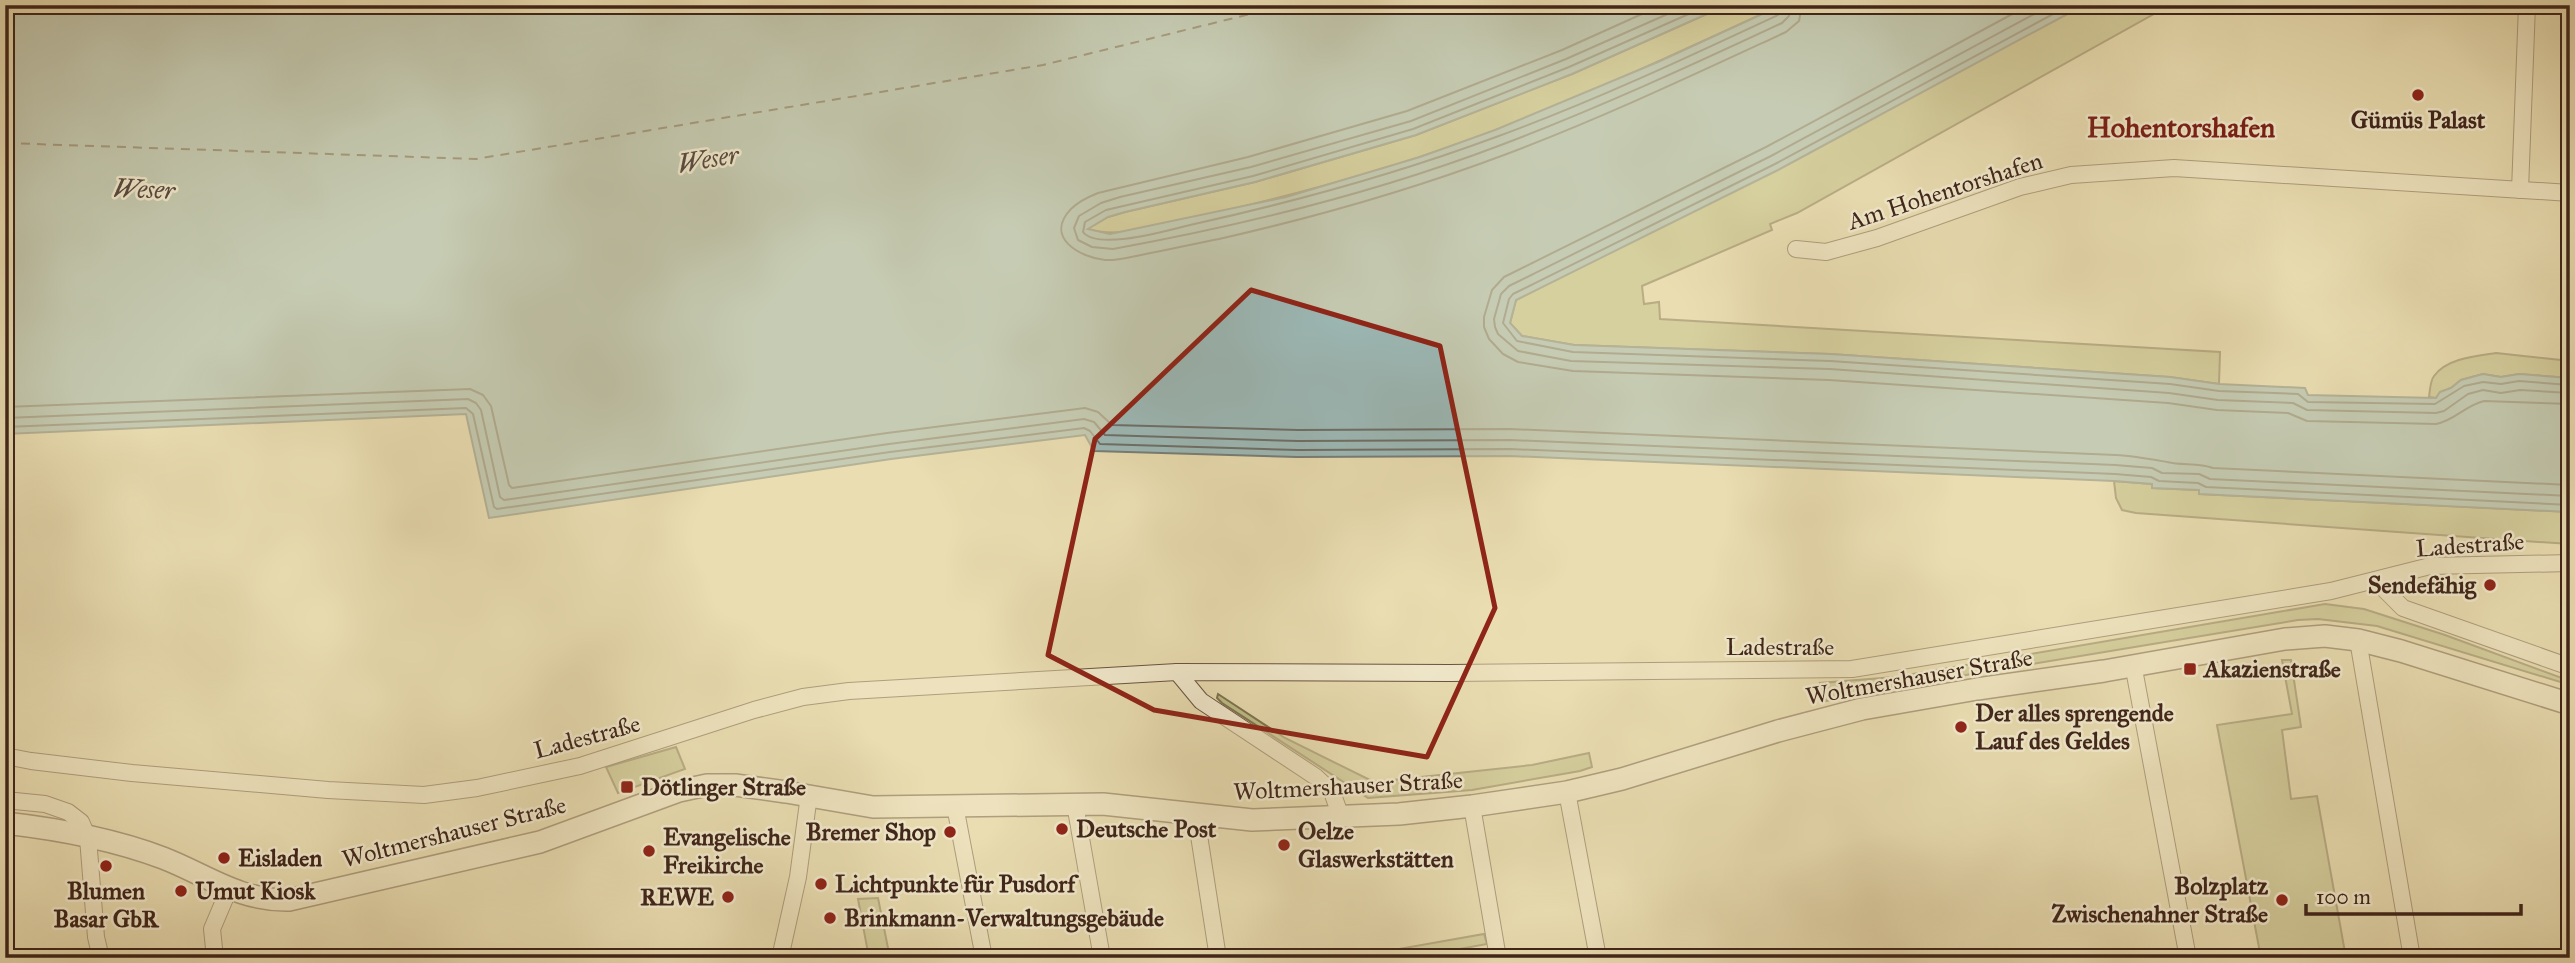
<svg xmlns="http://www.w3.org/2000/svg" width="2575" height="963" viewBox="0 0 2575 963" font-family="'IM FELL Great Primer',serif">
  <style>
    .green { fill: #bebf87; stroke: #7e7250; stroke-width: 2 }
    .water { fill: #9cb9b7; stroke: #777e78; stroke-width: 2 }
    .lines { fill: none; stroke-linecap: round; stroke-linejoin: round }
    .shore { stroke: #6e6f68; stroke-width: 2 }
    .ferry { stroke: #564a41; stroke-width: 2; stroke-dasharray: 9 7; stroke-linecap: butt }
    .minor-casing { stroke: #6a5340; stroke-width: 18 }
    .tertiary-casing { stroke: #6a5340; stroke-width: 24 }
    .minor { stroke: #f1e9cc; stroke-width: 16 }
    .tertiary { stroke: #f1e9cc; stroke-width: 21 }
    .marked { fill: none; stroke: #8f2418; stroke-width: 5; stroke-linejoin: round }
    .poi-dot { fill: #8f2418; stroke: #f1e9cc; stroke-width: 2.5 }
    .labels { text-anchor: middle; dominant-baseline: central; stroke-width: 5; stroke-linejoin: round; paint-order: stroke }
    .poi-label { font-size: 24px; font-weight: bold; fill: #3f251a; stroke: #f1e9cc; text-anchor: start }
    .street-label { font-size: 24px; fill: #3f251a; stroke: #f1e9cc }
    .water-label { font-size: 26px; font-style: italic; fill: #564a41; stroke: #f1e9cc }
    .quarter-label { font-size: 28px; font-weight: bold; fill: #7a1f14; stroke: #f1e9cc }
  </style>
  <rect width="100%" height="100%" fill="#e9ddb1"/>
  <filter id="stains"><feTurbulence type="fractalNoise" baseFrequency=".00286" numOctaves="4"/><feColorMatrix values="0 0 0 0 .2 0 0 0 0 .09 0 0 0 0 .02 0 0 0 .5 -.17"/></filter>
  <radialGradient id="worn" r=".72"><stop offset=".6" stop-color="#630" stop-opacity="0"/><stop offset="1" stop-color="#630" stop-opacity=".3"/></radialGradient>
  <g class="green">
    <path d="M 1727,5 L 1782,5 C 1687,48 1593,93 1496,130 C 1402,166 1304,193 1206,215 C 1171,222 1122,240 1087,229 L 1108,217 L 1125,212 L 1255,182 L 1416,135 L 1572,74 Z"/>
    <path d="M 2084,5 L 2170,5 L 1797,213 L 1770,224 L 1772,230 L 1642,286 L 1644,304 L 1659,302 L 1660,319 L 2220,352 L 2219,384 L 2170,377 L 1830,354 L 1574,345 L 1522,336 L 1510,323 L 1516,300 Z"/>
    <path d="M 2496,353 L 2570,361 L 2570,378 L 2519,374 L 2501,377 L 2483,374 L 2461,380 L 2451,388 L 2440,392 L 2436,398 L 2429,397 C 2430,391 2430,381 2434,376 C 2447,358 2476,356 2496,353 Z"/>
    <path d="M 2114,481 L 2152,484 L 2152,488 L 2199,490 L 2200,494 L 2570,512 L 2570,544 C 2425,535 2280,522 2136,513 L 2122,510 L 2116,498 Z"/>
    <path d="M 2325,604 L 2364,609 L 2445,635 L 2570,681 L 2570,685 L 2377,626 L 2318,619 L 2298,620 L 2177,640 L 1894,687 L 1826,701 L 1820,683 L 1895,677 Z"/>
    <path d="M 2282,660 L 2291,660 L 2301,727 L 2282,730 L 2291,799 L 2317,796 L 2346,958 L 2261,958 L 2217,725 L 2292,714 Z"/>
    <path d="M 1218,694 L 1285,738 L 1374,782 L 1532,765 L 1589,753 L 1592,767 L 1580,771 L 1472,790 L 1368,798 L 1222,703 L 1217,698 Z"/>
    <path d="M 676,747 L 685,769 L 618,793 L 606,767 Z"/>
    <path d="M 878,898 L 890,958 L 869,958 L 858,899 Z"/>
    <path d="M 1484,934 L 1487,944 L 1421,956 L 1421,958 L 1394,958 L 1393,950 Z"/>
  </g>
  <path class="water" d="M 5,5 L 1727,5 L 1572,74 L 1416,135 L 1255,182 L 1125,212 L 1108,217 L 1088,229 L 1110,234 L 1286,197 L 1420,157 L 1495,130 L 1658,62 L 1782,5 L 2084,5 L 1778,170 L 1516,300 L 1510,323 L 1522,336 L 1574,345 L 1830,354 L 2170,377 L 2219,384 L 2305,388 L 2308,395 L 2436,398 L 2440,392 L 2451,388 L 2461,380 L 2483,374 L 2501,377 L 2519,374 L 2570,378 L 2570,512 L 2199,494 L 2199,490 L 2152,488 L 2152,484 L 2114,481 L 1510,456 L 1297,457 L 1094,451 L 1085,435 L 891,459 L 489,518 L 466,414 L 5,434 Z"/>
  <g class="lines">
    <g class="shore">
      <path d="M 1662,5 L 1562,50 L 1407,111 L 1248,157 L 1098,193 C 1088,197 1078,202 1071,209 C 1044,237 1079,257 1105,260 C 1117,261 1130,257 1141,255 C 1168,250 1193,244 1219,239 C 1316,217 1411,190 1504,155 C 1600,119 1693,75 1786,32 L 1799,21 L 1802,5"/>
      <path d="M 1688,5 L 1566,59 L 1411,121 L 1251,167 L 1120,197 L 1101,203 L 1079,216 L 1074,228 L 1078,240 L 1092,247 L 1113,249 C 1245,225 1375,193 1501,145 C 1596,109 1690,66 1782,23 L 1789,16 L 1792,5"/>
      <path d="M 1709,5 L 1569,67 L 1413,129 L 1253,176 L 1106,210 L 1085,222 L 1083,232 C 1098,251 1168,230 1190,225 C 1294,202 1396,174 1496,137 C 1592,102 1686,58 1778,15 L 1783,5"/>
      <path d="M 2029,5 L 1766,147 L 1504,277 L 1492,290 L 1484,317 L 1484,327 L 1489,339 L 1503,354 L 1518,362 L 1573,371 L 1829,380 L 2168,403 L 2217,410 L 2288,413 L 2307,421 L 2436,424 C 2454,421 2466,405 2484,401 L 2570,404"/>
      <path d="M 2051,5 L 1771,156 L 1509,286 L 1501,294 L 1494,319 L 1495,327 L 1498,334 L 1518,351 L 1571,361 L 1830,369 L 2169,393 L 2218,400 L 2293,403 L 2307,410 L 2436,413 L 2444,411 L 2468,394 L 2483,390 L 2501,393 L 2520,390 L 2570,393"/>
      <path d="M 2070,5 L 1775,164 L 1513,294 L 1509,299 L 1503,323 L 1517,341 L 1573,352 L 1830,361 L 2170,384 L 2219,391 L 2298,394 L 2308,402 L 2435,404 L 2464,386 L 2483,382 L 2501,384 L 2519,381 L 2570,385"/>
      <path d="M 5,407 L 470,389 L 483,395 L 491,406 L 509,485 L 512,488 L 887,433 L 1085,408 L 1098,412 L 1112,425 L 1298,430 L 1510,429 L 2116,455 C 2134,456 2150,459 2167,462 C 2183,466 2198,462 2213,468 L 2570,485"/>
      <path d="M 5,418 L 468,399 L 476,403 L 481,410 L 500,497 L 504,500 L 889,444 L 1084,419 L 1094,422 L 1105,435 L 1298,441 L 1510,440 L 2115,465 L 2152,468 L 2162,473 L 2199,474 L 2210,479 L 2570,496"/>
      <path d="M 5,427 L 466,408 L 473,414 L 494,507 L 497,509 L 890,452 L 1084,428 L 1090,431 L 1100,444 L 1298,450 L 1510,449 L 2115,474 L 2151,477 L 2159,481 L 2198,483 L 2206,487 L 2570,505"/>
    </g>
    <path class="ferry" d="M 5,143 L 476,159 L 1043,65 L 1287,5"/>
    <defs>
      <g id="minor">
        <path d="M 2520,190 L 2527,5"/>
        <path d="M 1796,249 L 1826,252 L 1877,238 L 2020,187 L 2071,175 L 2174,168 L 2570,193"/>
        <path d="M 2376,581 L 2403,608 L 2570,667"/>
        <path d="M 2358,640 L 2412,958"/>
        <path d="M 2133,664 L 2188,958"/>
        <path d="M 1177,672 L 1201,701 L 1316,777 L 1332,792 L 1341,817"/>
        <path d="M 5,756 L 31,761 L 132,773 L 328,790 L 424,795 L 477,788 L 580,766 L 754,710 L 803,697 L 849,691 L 1177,672 L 1449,673 L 1852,669 L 2331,591 L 2430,566 L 2570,563"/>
        <path d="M 1567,792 L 1598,958"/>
        <path d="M 5,800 L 45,804 L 68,812 L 81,822 L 88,838 L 96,937 L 101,958"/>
        <path d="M 1075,804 L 1102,958"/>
        <path d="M 955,806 L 984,958"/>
        <path d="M 1472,806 L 1498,958"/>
        <path d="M 1196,816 L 1218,958"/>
        <path d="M 215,958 L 212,929 L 229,889"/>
        <path d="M 780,958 L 798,877 L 809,795"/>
      </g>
      <path id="tertiary" d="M 5,823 C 58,829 113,839 163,858 C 207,875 239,901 289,900 L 540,842 L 679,791 L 707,785 L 735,785 L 786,792 L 873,807 L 1103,804 L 1252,820 L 1399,814 L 1472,806 L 1567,792 L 1622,779 L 1778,731 L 1862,709 L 1977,689 L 2104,671 L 2285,639 L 2325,636 L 2358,640 L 2401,651 L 2570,704"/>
    </defs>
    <use href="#minor" class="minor-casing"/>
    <use href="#tertiary" class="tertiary-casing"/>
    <use href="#minor" class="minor"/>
    <use href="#tertiary" class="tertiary"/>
  </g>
  <path d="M0 0H2575V963H0ZM 1251,290 L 1440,346 L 1495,608 L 1427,757 L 1154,710 L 1048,655 L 1095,439 Z" fill="#e9ddb1" fill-opacity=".55" fill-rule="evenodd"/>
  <path class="marked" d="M 1251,290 L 1440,346 L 1495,608 L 1427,757 L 1154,710 L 1048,655 L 1095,439 Z"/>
  <g class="poi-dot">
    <circle cx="2418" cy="95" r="7"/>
    <circle cx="2490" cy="585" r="7"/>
    <rect x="2183" y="662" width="14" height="14" rx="3.5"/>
    <circle cx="1961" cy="727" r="7"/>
    <rect x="620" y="780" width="14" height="14" rx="3.5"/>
    <circle cx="1062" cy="829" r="7"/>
    <circle cx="950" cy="832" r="7"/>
    <circle cx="1284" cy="845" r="7"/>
    <circle cx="649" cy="851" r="7"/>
    <circle cx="224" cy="858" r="7"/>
    <circle cx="106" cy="866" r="7"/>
    <circle cx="821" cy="884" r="7"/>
    <circle cx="181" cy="891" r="7"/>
    <circle cx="728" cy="897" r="7"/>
    <circle cx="2282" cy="900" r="7"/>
    <circle cx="830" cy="918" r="7"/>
  </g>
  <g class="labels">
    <g class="poi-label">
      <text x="2418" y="120" text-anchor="middle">Gümüs Palast</text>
      <text x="2476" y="585" text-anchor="end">Sendefähig</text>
      <text x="2204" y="669">Akazienstraße</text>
      <text x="1975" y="713">Der alles sprengende<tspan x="1975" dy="28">Lauf des Geldes</tspan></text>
      <text x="641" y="787">Dötlinger Straße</text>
      <text x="1076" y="829">Deutsche Post</text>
      <text x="1298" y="831">Oelze<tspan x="1298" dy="28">Glaswerkstätten</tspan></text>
      <text x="936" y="832" text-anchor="end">Bremer Shop</text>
      <text x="663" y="837">Evangelische<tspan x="663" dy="28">Freikirche</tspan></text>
      <text x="238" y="858">Eisladen</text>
      <text x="835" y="884">Lichtpunkte für Pusdorf</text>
      <text x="2268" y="886" text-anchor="end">Bolzplatz<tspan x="2268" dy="28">Zwischenahner Straße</tspan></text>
      <text x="106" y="891" text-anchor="middle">Blumen<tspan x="106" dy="28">Basar GbR</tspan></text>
      <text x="195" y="891">Umut Kiosk</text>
      <text x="714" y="897" text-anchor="end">REWE</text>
      <text x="844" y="918">Brinkmann-Verwaltungsgebäude</text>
    </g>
    <g class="street-label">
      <text transform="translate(1945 191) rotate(-18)">Am Hohentorshafen</text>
      <text transform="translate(2470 545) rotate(-4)">Ladestraße</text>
      <text x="1780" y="647">Ladestraße</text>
      <text transform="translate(1919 677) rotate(-10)">Woltmershauser Straße</text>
      <text transform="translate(587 737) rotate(-15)">Ladestraße</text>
      <text transform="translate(1348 786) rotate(-3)">Woltmershauser Straße</text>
      <text transform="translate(454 832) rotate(-14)">Woltmershauser Straße</text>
    </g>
    <g class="water-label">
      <text transform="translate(708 159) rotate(-10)">Weser</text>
      <text transform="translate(144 189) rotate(2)">Weser</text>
    </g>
    <g class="quarter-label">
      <text x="2181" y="127">Hohentorshafen</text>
    </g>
  </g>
  <rect width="2575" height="963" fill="none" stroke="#e9ddb1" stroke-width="28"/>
  <rect x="7" y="7" width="2561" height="949" fill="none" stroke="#3f251a" stroke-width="3.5"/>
  <rect x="14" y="14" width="2547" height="935" fill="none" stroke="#3f251a" stroke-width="2"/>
  <path d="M2306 904v10h215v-10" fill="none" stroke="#3f251a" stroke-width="3.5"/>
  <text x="2316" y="904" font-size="21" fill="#3f251a" stroke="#f1e9cc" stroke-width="5" paint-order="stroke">100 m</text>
  <rect width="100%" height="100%" filter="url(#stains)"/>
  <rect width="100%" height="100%" fill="url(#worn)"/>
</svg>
